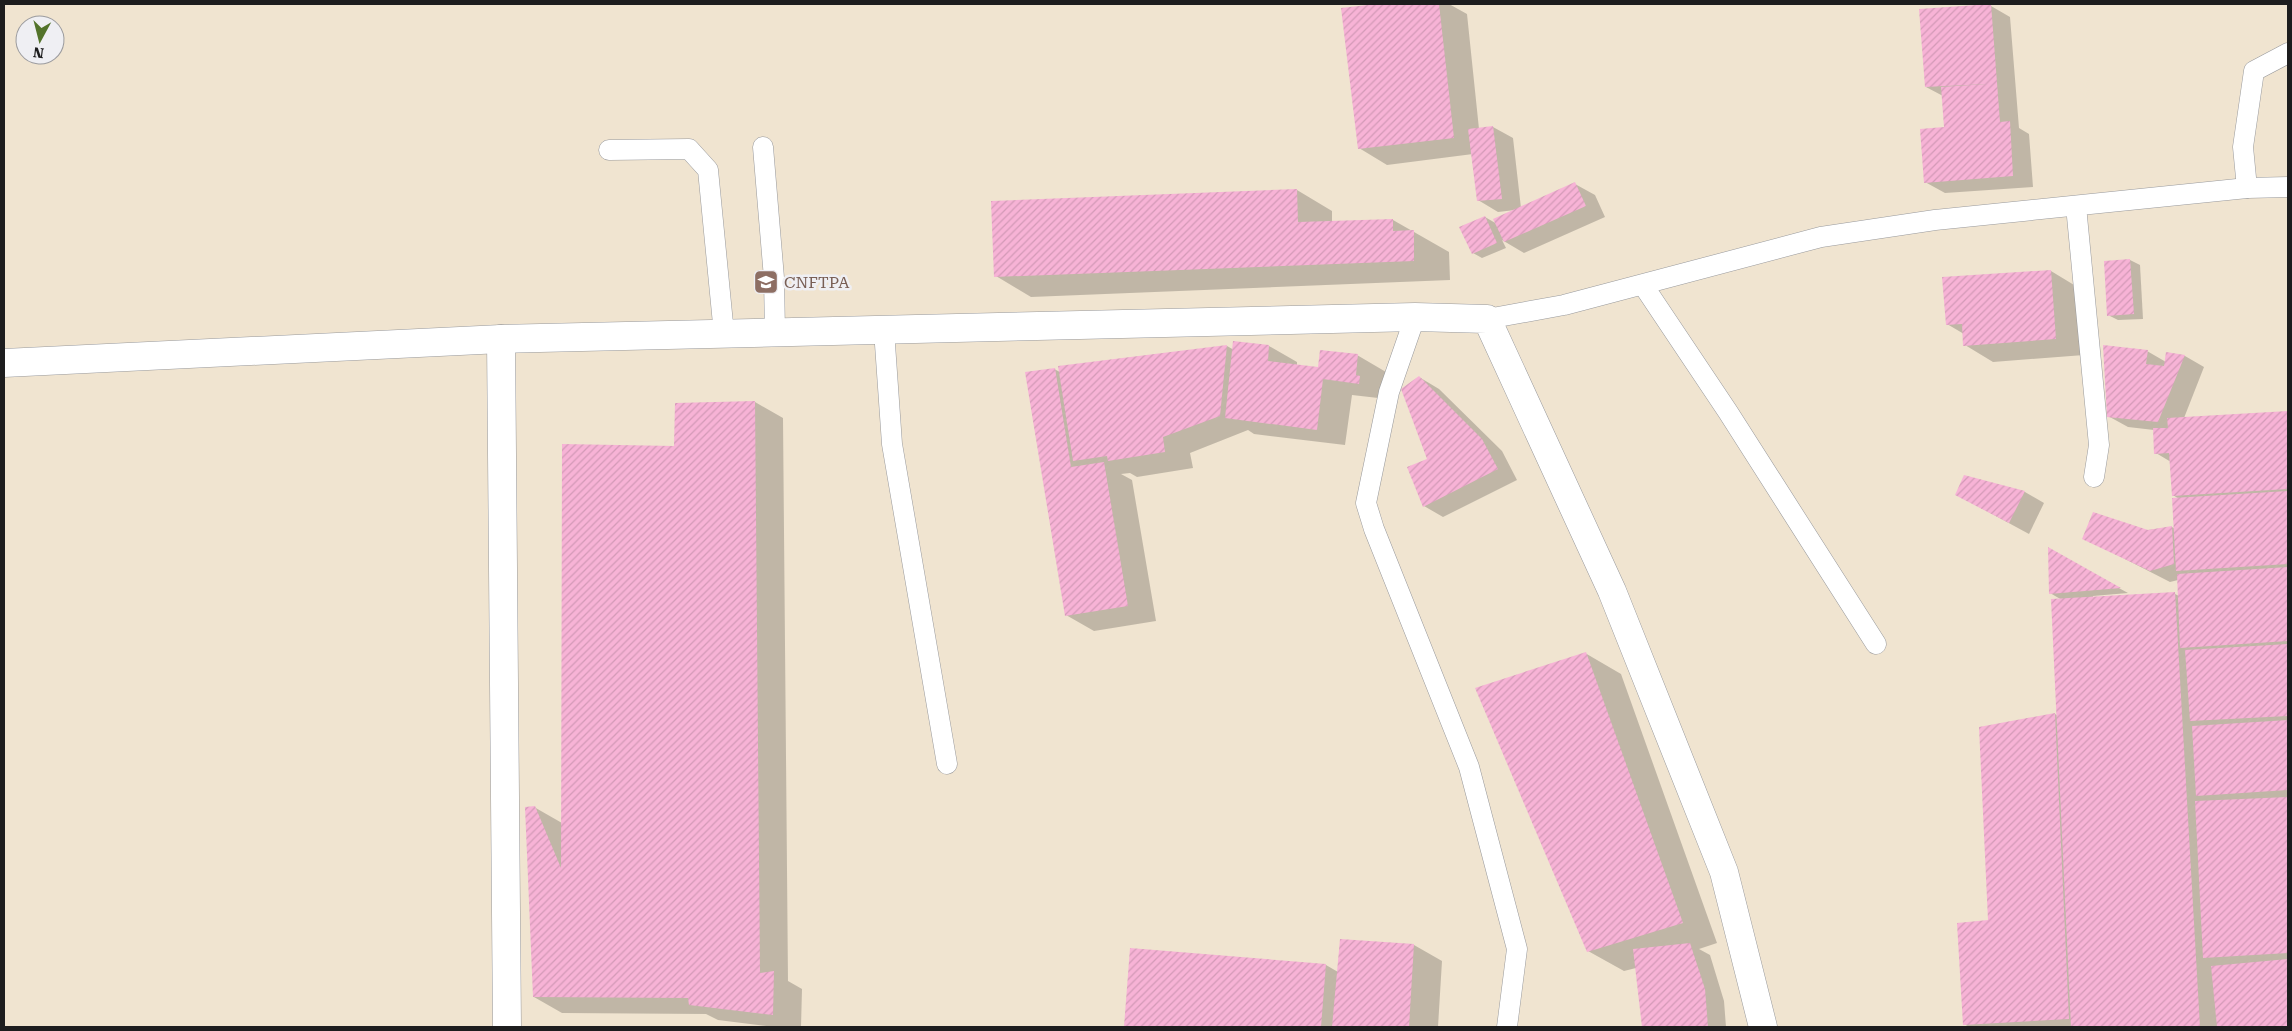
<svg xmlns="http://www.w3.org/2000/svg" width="2292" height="1031" viewBox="0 0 2292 1031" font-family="'Roboto Serif',serif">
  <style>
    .industrial { fill: #f0e4d0; fill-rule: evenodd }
    .shadow { fill: #0003 }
    .building { fill: url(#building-hatch) }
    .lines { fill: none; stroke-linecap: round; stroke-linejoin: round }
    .lane-casing { stroke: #98999c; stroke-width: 21 }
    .street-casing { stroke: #98999c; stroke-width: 29 }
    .lane { stroke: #fff; stroke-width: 20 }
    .street { stroke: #fff; stroke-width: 28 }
    .labels { text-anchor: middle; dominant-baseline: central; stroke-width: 5; stroke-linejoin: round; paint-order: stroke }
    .education-label { font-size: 16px; fill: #785e54; stroke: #efeff3; text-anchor: start }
  </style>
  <defs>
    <pattern id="building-hatch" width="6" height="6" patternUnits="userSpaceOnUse" patternTransform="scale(1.25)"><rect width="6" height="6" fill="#f7b3d6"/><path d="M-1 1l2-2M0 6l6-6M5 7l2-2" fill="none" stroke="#d39ab7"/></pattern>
  </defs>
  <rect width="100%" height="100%" fill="#efeff3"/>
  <path class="industrial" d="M 4,4 L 2288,4 L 2288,1027 L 4,1027 ZM 25,25 L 55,25 L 55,55 L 25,55 Z"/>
  <g class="shadow">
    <path d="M 1386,4 L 1449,4 L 1467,14 L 1479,129 L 1493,127 L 1513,138 L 1521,208 L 1575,184 L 1595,195 L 1605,217 L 1524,253 L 1502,240 L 1506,248 L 1482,258 L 1473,253 L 1485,217 L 1497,224 L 1515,210 L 1498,212 L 1478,200 L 1473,154 L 1387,165 L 1359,148 L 1343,9 Z"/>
    <path d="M 1991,6 L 2010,17 L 2019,128 L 2029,134 L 2033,187 L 1945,193 L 1925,182 L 1945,128 L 1943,96 L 1926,87 Z"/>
    <path d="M 1297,190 L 1332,211 L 1332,222 L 1393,220 L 1449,252 L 1450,280 L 1031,297 L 996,276 Z"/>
    <path d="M 2130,260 L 2140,265 L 2143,319 L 2118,320 L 2108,315 Z"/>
    <path d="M 2051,271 L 2079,288 L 2084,355 L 1993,362 L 1965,345 L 1964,334 L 1947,324 Z"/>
    <path d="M 1227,346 L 1234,350 L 1269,346 L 1297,362 L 1297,366 L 1319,369 L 1357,355 L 1386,372 L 1387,399 L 1352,395 L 1345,445 L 1254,434 L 1248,430 L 1190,453 L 1193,468 L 1137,477 L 1130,473 L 1121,474 L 1132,480 L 1156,621 L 1094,631 L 1066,615 L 1054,369 L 1060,372 L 1059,367 Z"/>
    <path d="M 2147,351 L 2166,362 L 2167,353 L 2185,356 L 2204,367 L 2184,418 L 2288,412 L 2288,1027 L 1969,1027 L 1964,1024 L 1989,922 L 2055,714 L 2058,716 L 2062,600 L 2050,593 L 2049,550 L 2128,593 L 2093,596 L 2093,598 L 2175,594 L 2179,596 L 2178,580 L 2170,582 L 2084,538 L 2172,527 L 2175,529 L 2179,499 L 2173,495 L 2171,462 L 2156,453 L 2154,430 L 2128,427 L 2108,416 Z"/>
    <path d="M 1419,377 L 1439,389 L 1502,451 L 1517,480 L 1443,517 L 1424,506 L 1429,460 Z"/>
    <path d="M 755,402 L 783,418 L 788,981 L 802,989 L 801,1027 L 775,1027 L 718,1020 L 706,1014 L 562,1013 L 534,997 L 534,807 L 562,823 L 675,447 Z"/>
    <path d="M 1965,476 L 2025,492 L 2044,503 L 2029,534 L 1957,495 Z"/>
    <path d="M 1585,653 L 1621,674 L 1717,943 L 1699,949 L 1710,955 L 1724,1001 L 1726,1027 L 1644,1027 L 1636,968 L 1624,971 L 1588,951 Z"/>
    <path d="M 1414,945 L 1442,961 L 1438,1027 L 1125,1027 L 1132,949 L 1326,965 L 1338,972 Z"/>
  </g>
  <g class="building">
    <path d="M 1376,4 L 1439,4 L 1454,138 L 1358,149 L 1341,8 Z"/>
    <path d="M 1991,4 L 2000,122 L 2010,121 L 2013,176 L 1924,183 L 1920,129 L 1944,127 L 1941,87 L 1987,84 L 1925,87 L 1919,9 Z"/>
    <path d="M 1493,126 L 1502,199 L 1477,201 L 1468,129 Z"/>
    <path d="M 1575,182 L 1586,206 L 1504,242 L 1493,219 Z"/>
    <path d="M 1297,189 L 1298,222 L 1393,219 L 1393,231 L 1414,230 L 1414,261 L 994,277 L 991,201 Z"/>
    <path d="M 1485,216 L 1497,243 L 1472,254 L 1459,227 Z"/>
    <path d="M 2130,259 L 2134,314 L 2107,316 L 2104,261 Z"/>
    <path d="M 2051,270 L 2056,339 L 1963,346 L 1962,324 L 1946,325 L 1942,277 Z"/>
    <path d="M 1233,341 L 1269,345 L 1268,361 L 1318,367 L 1320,350 L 1358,354 L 1356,375 L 1360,376 L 1359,384 L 1323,379 L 1317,430 L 1225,418 Z"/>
    <path d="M 1227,345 L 1220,416 L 1163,437 L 1165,452 L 1108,461 L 1107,456 L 1073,461 L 1058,366 Z"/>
    <path d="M 2103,345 L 2148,350 L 2146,364 L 2164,366 L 2166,352 L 2185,355 L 2158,422 L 2107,417 Z"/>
    <path d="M 1055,368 L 1071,467 L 1104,462 L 1128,606 L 1065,616 L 1025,372 Z"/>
    <path d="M 1419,376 L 1482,439 L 1498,469 L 1423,507 L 1407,467 L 1427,459 L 1401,389 Z"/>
    <path d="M 755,401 L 760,973 L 774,971 L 773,1015 L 689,1005 L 688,998 L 533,997 L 525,807 L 535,806 L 561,868 L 562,444 L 674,446 L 675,403 Z"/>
    <path d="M 2288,411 L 2288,489 L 2172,496 L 2169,453 L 2154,454 L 2153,428 L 2168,428 L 2167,418 Z"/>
    <path d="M 1964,475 L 2025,491 L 2009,523 L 1955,495 Z"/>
    <path d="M 2288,491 L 2288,564 L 2176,571 L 2172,498 Z"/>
    <path d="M 2093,512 L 2148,530 L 2172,526 L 2174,564 L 2150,571 L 2082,539 Z"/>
    <path d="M 2048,547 L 2121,588 L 2049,594 Z"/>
    <path d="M 2288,567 L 2288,641 L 2180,648 L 2177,574 Z"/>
    <path d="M 2175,592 L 2200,1027 L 2071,1027 L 2051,599 Z"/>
    <path d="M 2288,644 L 2288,716 L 2190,721 L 2185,650 Z"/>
    <path d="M 1586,652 L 1683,923 L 1587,952 L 1475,688 Z"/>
    <path d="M 2055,713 L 2069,1019 L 1963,1025 L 1957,923 L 1988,920 L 1979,727 Z"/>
    <path d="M 2288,720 L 2288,790 L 2196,796 L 2192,726 Z"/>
    <path d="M 2288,797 L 2288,953 L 2203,958 L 2195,801 Z"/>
    <path d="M 1340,939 L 1414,944 L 1409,1027 L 1332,1027 Z"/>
    <path d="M 1690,943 L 1705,989 L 1708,1027 L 1642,1027 L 1633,949 Z"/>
    <path d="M 1130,948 L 1326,964 L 1321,1027 L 1124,1027 Z"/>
    <path d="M 2288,959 L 2288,1027 L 2217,1027 L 2211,966 Z"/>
  </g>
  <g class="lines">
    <defs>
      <g id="lane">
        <path d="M 763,147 L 774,278 L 775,333"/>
        <path d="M 609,150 L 689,149 L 708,170 L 724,334"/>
        <path d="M 2247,188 L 2243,147 L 2254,71 L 2288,53"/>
        <path d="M 2076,206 L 2099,445 L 2094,477"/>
        <path d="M 1643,285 L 1728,412 L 1876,644"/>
        <path d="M 1415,317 L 1389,392 L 1366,503 L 1374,529 L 1469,767 L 1517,949 L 1507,1027"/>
        <path d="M 1487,319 L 1564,305 L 1821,237 L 1935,220 L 2247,188 L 2288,187"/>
        <path d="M 884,330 L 892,444 L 947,764"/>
      </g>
      <g id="street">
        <path d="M 501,339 L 507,1027"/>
        <path d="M 4,363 L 501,339 L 1415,317 L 1487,319 L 1612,591 L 1724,872 L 1763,1027"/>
      </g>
    </defs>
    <use href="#lane" class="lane-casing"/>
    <use href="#street" class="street-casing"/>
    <use href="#lane" class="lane"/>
    <use href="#street" class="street"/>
  </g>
  <defs>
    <symbol id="school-square" viewBox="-11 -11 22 22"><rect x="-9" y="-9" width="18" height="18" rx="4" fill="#8d6e63" stroke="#efeff3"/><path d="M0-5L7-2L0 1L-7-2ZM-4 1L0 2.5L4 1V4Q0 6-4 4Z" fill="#fff"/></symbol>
  </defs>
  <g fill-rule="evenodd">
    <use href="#school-square" x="752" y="268" width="28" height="28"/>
  </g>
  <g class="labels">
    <g class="education-label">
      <text x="784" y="282">CNFTPA</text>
    </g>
  </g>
  <rect width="2292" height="1031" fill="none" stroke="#1d1d1e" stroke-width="10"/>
  <g transform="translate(40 40) rotate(187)"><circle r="24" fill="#efeff3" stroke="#9b9b9e"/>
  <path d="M0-4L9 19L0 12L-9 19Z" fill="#53732a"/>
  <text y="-8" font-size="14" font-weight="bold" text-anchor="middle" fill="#1d1d1e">N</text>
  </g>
</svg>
